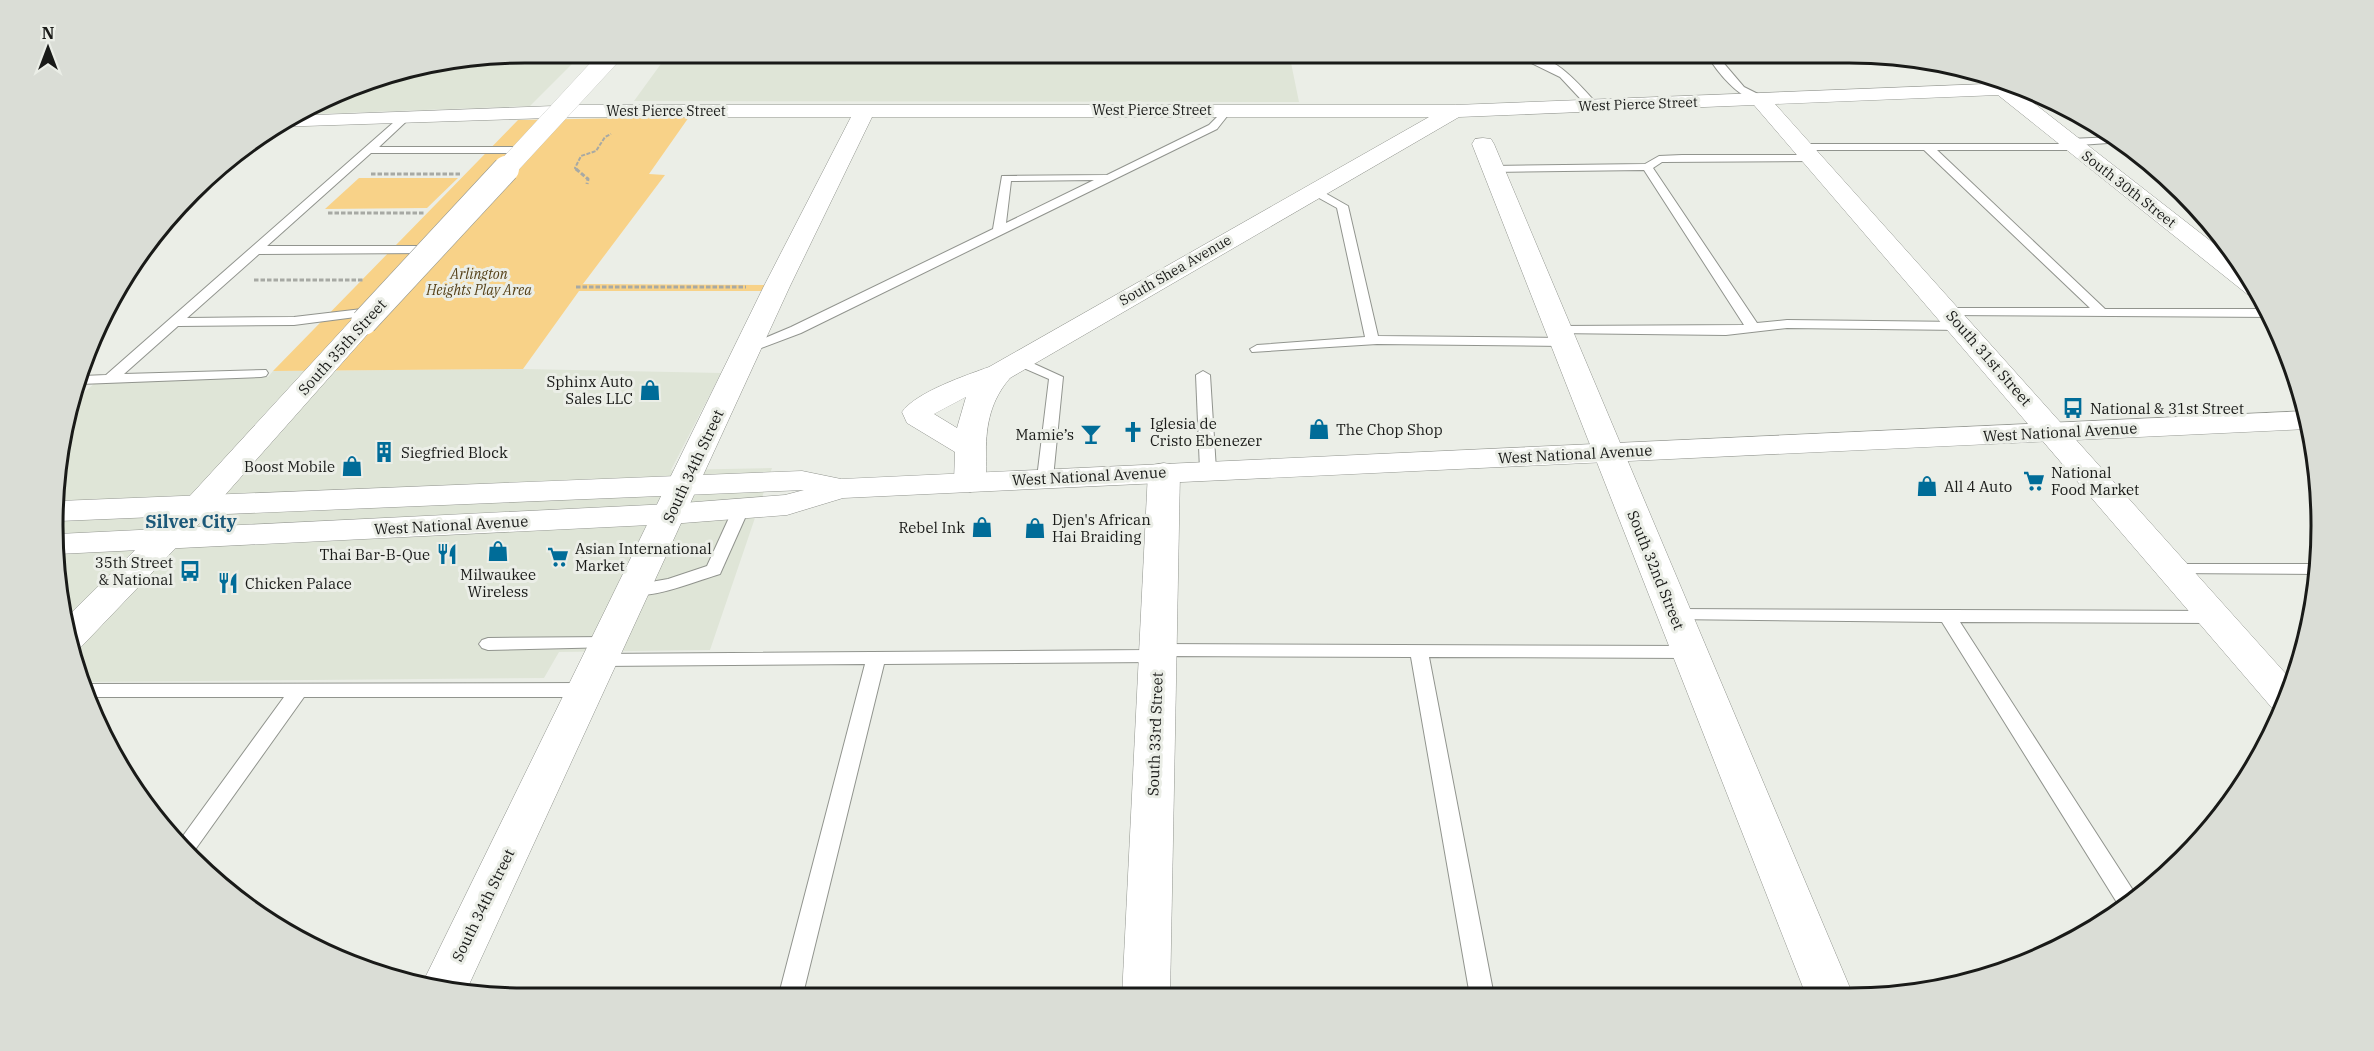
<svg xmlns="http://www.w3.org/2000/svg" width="2374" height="1051" viewBox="0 0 2374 1051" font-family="'IBM Plex Serif',serif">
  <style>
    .built { fill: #dfe5d7 }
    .green { fill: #f8d288 }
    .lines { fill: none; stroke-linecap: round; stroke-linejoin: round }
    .service-casing { stroke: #91948e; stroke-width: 2 }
    .minor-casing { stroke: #91948e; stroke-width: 1 }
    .secondary-casing { stroke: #91948e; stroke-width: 1 }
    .primary-casing { stroke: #91948e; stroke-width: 1 }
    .path-far1 { stroke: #a7a9a4; stroke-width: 2; stroke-dasharray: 4 1.5; stroke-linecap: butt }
    .path { stroke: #a7a9a4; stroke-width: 3; stroke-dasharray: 4.5 2; stroke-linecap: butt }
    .service { fill: #fff; fill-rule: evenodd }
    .minor { fill: #fff; fill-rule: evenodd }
    .secondary { fill: #fff; fill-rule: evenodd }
    .primary { fill: #fff; fill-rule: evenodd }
    .rail { stroke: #72746f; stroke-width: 3; stroke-dasharray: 1.5 4; stroke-linecap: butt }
    .secondary-bridge-far1-casing { stroke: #91948e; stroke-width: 20; stroke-linecap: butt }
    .secondary-bridge-casing { stroke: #91948e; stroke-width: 27; stroke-linecap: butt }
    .secondary-bridge-far1 { stroke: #fff; stroke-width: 20 }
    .secondary-bridge { stroke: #fff; stroke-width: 26 }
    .labels { text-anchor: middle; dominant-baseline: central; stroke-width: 6; stroke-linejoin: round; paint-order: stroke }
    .far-street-label { font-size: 14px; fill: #191a18; stroke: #ebeee7 }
    .far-park-label { font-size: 14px; font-style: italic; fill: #56421a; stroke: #ebeee7 }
    .street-label { font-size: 15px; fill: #191a18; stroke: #ebeee7 }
    .poi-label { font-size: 15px; fill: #191a18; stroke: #ebeee7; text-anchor: start }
    .quarter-label { font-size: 18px; font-weight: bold; fill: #1d5979; stroke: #ebeee7 }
    .rim { fill: none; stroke: #191a18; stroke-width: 3 }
  </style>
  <rect width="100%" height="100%" fill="#ebeee7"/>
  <g class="built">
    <path d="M 526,53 L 1289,53 L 1299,102 L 634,101 L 663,61 L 572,64 L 530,106 L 290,115 L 373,78 Z"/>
    <path d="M 523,369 L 721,373 L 671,470 L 772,468 L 710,650 L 559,652 L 544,678 L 80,682 L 57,588 L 62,434 L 74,401 L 95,383 L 268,377 L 273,371 Z"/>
  </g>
  <g class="green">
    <path d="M 689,117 L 649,174 L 665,175 L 583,284 L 765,285 L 763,291 L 579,291 L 523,369 L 273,371 L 518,120 Z"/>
    <path d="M 359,178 L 458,178 L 427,208 L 325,209 Z"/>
  </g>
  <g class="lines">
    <defs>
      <g id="service">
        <path d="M 1706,53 L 1715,53 L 1744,87 L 1764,97 L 1764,101 C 1741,104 1715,69 1706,53 Z"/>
        <path d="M 1750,53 L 1760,53 L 1765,57 L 1757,59 Z"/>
        <path d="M 1523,55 C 1553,52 1579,84 1597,104 L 1597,108 L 1589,108 L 1560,77 L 1523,59 Z"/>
        <path d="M 1227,107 L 1232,110 L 1217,129 L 801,333 L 753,351 L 743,351 L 741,348 L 791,327 L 993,229 L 1002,176 L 1107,175 L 1209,125 ZM 1094,180 L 1006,223 L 1011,181 Z"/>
        <path d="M 402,115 L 411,117 L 379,147 L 517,147 L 522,150 L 517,153 L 371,153 L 267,246 L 424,246 L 428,247 L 428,253 L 259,254 L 187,318 L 294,317 L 362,309 L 368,301 L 378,301 L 380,304 L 371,315 L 294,325 L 178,326 L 124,374 L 266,370 L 268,373 L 266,376 L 261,377 L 80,384 L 83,376 L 106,375 Z"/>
        <path d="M 2114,137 L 2122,142 L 2080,145 L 2080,149 L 2076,150 L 1937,150 L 2105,309 L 2268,309 L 2273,317 L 1945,315 L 1945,309 L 1950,308 L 2090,308 L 1924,150 L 1804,150 L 1799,147 L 1804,144 L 2066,144 L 2066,140 L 2070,139 Z"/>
        <path d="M 1682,155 L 1813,155 L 1818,158 L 1813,161 L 1662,162 L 1653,168 L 1757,323 L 1787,320 L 1962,322 L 1969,326 L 1962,330 L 1787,328 L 1726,335 L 1554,333 L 1552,330 L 1559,326 L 1744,325 L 1644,170 L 1493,172 L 1487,169 L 1493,166 L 1645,164 L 1659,156 Z"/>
        <path d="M 1310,189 L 1318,189 L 1348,206 L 1378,336 L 1563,338 L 1570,342 L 1563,346 L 1377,344 L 1252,352 L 1250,349 L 1257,345 L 1365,337 L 1337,208 L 1310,193 Z"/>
        <path d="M 1017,356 L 1063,377 L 1053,478 L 1045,483 L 1037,478 L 1049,379 L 1012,363 L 1010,360 Z"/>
        <path d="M 1203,371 L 1210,375 L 1216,470 L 1208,475 L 1200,470 L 1196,375 Z"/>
        <path d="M 741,504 L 749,509 L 720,574 C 696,581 652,600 628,594 L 625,590 L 628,586 L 668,579 L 707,566 L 733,509 Z"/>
        <path d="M 2174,564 L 2318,564 L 2318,574 L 2168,573 L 2165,569 L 2168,565 Z"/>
        <path d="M 1675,609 L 2214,611 L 2223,617 L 2214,623 L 1960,622 L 2138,898 L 2121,909 L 1942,622 L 1669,619 L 1666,615 Z"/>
        <path d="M 608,637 L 614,639 L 617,643 L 614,647 L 488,650 L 482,648 L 479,644 L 482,640 L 488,638 Z"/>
        <path d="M 1157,644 L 1690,646 L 1697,648 L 1699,652 L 1697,656 L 1690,658 L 1429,657 L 1494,996 L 1470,996 L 1411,657 L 1166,656 L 1164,660 L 1157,662 L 884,664 L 802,998 L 778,998 L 865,664 L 600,666 L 593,664 L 591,660 L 593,656 L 600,654 L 1148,650 L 1150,646 Z"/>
        <path d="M 586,683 L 593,685 L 596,690 L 593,695 L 586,697 L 304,697 L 192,854 L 180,840 L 284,697 L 86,697 L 81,684 Z"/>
      </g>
      <g id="minor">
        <path d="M 2012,83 L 2031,91 L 2022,94 L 2240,264 L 2260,296 L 2247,294 L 1998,95 L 1775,104 L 2294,683 L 2280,711 L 2272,708 L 1754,105 L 1459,117 L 1010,378 C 991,400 986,424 986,452 C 986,465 988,478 981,489 L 970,492 L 959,489 L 954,482 L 955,452 L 907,423 L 902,412 C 916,392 967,375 989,367 L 1429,117 L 872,117 L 790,286 L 467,989 L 423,982 L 764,286 L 851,117 L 580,117 L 274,127 L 289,116 L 580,105 L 1455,105 ZM 966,397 L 957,428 L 934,414 Z"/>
        <path d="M 1483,138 L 1491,139 L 1494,144 L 1853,995 L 1806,995 L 1472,144 L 1475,139 Z"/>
        <path d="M 1164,463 L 1175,465 L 1180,472 L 1170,997 L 1122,997 L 1148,472 L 1153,465 Z"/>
      </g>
      <path id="secondary" d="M 364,314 L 373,316 L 377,322 L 373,328 L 210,512 L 81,647 L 71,649 L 64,620 L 188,498 L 355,316 Z"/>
      <path id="primary" d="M 2307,411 L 2308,429 L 843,498 L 787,515 L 670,524 L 58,554 L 58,534 L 670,504 L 785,495 L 804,490 L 59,521 L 59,501 L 802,471 L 841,479 Z"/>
    </defs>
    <use href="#service" class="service-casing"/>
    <use href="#minor" class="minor-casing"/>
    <use href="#secondary" class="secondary-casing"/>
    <use href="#primary" class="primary-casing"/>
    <path class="path-far1" d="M 577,170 L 575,168 L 581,156 L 596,151 L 605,137 L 611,134"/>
    <g class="path">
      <path d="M 576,169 L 588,179 L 587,184"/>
      <path d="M 371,174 L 462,174"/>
      <path d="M 328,213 L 425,213"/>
      <path d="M 254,280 L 364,280"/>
      <path d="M 576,287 L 746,287"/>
    </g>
    <use href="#service" class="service"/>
    <use href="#minor" class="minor"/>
    <use href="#secondary" class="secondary"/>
    <use href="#primary" class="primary"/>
    <path class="rail" d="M 508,55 L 635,53"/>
    <defs>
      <path id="secondary-bridge-far1" d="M 505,170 L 613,53"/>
      <path id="secondary-bridge" d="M 364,322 L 506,169"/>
    </defs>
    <use href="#secondary-bridge-far1" class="secondary-bridge-far1-casing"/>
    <use href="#secondary-bridge" class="secondary-bridge-casing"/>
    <use href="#secondary-bridge-far1" class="secondary-bridge-far1"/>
    <use href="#secondary-bridge" class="secondary-bridge"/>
  </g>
  <defs>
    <symbol id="shop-bare" viewBox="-9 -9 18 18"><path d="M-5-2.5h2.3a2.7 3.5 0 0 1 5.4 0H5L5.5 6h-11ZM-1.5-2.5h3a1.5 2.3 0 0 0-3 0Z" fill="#006c98" stroke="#ebeee7" stroke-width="2.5" paint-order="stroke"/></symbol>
    <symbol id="bus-bare" viewBox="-9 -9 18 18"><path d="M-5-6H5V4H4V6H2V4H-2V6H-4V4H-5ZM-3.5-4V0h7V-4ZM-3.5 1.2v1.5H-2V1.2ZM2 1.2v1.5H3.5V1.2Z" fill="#006c98" stroke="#ebeee7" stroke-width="2.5" paint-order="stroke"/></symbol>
    <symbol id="church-bare" viewBox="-9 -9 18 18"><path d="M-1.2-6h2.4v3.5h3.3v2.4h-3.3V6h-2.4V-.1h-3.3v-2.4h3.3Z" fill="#006c98" stroke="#ebeee7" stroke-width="2.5" paint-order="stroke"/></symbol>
    <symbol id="bar-bare" viewBox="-9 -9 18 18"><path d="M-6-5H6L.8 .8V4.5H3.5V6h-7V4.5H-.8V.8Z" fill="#006c98" stroke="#ebeee7" stroke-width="2.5" paint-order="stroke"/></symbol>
    <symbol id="building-bare" viewBox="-9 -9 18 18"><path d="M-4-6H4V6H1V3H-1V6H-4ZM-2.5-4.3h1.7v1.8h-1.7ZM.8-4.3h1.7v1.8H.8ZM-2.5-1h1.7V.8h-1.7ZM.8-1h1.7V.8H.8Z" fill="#006c98" stroke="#ebeee7" stroke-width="2.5" paint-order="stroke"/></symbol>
    <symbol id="supermarket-bare" viewBox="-9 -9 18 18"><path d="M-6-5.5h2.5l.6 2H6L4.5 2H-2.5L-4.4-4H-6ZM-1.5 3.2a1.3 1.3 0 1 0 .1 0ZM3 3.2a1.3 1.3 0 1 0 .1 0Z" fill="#006c98" stroke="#ebeee7" stroke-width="2.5" paint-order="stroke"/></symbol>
    <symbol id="restaurant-bare" viewBox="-9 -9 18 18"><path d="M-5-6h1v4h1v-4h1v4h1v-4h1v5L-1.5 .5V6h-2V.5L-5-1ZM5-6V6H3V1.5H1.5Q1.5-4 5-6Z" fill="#006c98" stroke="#ebeee7" stroke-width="2.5" paint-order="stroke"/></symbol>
  </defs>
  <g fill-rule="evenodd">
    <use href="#shop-bare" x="635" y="375" width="30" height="30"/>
    <use href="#bus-bare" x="2058" y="393" width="30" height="30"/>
    <use href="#shop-bare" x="1304" y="414" width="30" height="30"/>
    <use href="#church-bare" x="1118" y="417" width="30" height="30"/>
    <use href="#bar-bare" x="1076" y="419" width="30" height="30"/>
    <use href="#building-bare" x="369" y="437" width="30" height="30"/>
    <use href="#shop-bare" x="337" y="451" width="30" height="30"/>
    <use href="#supermarket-bare" x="2019" y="466" width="30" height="30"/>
    <use href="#shop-bare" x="1912" y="471" width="30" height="30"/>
    <use href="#shop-bare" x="967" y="512" width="30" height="30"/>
    <use href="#shop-bare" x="1020" y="513" width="30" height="30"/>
    <use href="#shop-bare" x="483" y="536" width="30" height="30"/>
    <use href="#restaurant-bare" x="432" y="539" width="30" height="30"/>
    <use href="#supermarket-bare" x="543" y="542" width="30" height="30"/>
    <use href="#bus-bare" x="175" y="556" width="30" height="30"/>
    <use href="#restaurant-bare" x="213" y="568" width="30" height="30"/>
  </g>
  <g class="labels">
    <g class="far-street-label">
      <text transform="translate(1638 104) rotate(-2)">West Pierce Street</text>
      <text x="1152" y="110">West Pierce Street</text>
      <text x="666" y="111">West Pierce Street</text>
      <text transform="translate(2129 189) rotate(38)">South 30th Street</text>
      <text transform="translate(1175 270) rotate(-30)">South Shea Avenue</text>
    </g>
    <g class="far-park-label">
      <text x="479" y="274">Arlington<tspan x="479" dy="16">Heights Play Area</tspan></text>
    </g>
    <g class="street-label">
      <text transform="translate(342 347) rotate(-48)">South 35th Street</text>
      <text transform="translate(1989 358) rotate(49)">South 31st Street</text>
      <text transform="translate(2060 432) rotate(-3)">West National Avenue</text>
      <text transform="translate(1575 454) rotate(-3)">West National Avenue</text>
      <text transform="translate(693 466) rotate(-65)">South 34th Street</text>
      <text transform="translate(1089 476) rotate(-3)">West National Avenue</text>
      <text transform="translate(451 525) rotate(-3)">West National Avenue</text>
      <text transform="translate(1656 570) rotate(68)">South 32nd Street</text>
      <text transform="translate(1155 734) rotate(-88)">South 33rd Street</text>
      <text transform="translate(483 905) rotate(-64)">South 34th Street</text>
    </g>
    <g class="poi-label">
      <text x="633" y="381" text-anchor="end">Sphinx Auto<tspan x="633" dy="17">Sales LLC</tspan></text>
      <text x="2090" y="408">National &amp; 31st Street</text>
      <text x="1150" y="423">Iglesia de<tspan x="1150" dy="17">Cristo Ebenezer</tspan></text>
      <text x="1336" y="429">The Chop Shop</text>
      <text x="1074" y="434" text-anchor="end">Mamie’s</text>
      <text x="401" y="452">Siegfried Block</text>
      <text x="335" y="466" text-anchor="end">Boost Mobile</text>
      <text x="2051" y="472">National<tspan x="2051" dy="17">Food Market</tspan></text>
      <text x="1944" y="486">All 4 Auto</text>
      <text x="1052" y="519">Djen's African<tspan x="1052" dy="17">Hai Braiding</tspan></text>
      <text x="965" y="527" text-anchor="end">Rebel Ink</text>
      <text x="575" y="548">Asian International<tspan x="575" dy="17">Market</tspan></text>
      <text x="430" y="554" text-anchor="end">Thai Bar-B-Que</text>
      <text x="173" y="562" text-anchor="end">35th Street<tspan x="173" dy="17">&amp; National</tspan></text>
      <text x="498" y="574" text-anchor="middle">Milwaukee<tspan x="498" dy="17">Wireless</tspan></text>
      <text x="245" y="583">Chicken Palace</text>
    </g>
    <g class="quarter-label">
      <text x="191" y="521">Silver City</text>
    </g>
  </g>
  <path d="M0 0H2374V1051H0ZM525 63H1849A462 462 0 0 1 2311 525V526A462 462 0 0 1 1849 988H525A462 462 0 0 1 63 526V525A462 462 0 0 1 525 63Z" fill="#daddd6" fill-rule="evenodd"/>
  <path class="rim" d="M525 63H1849A462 462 0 0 1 2311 525V526A462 462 0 0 1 1849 988H525A462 462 0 0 1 63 526V525A462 462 0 0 1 525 63Z"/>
  <g transform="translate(48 48)" stroke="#ebeee7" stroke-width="4.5" paint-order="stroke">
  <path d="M0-4.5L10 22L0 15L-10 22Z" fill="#191a18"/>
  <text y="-9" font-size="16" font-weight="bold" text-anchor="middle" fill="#191a18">N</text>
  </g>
</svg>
